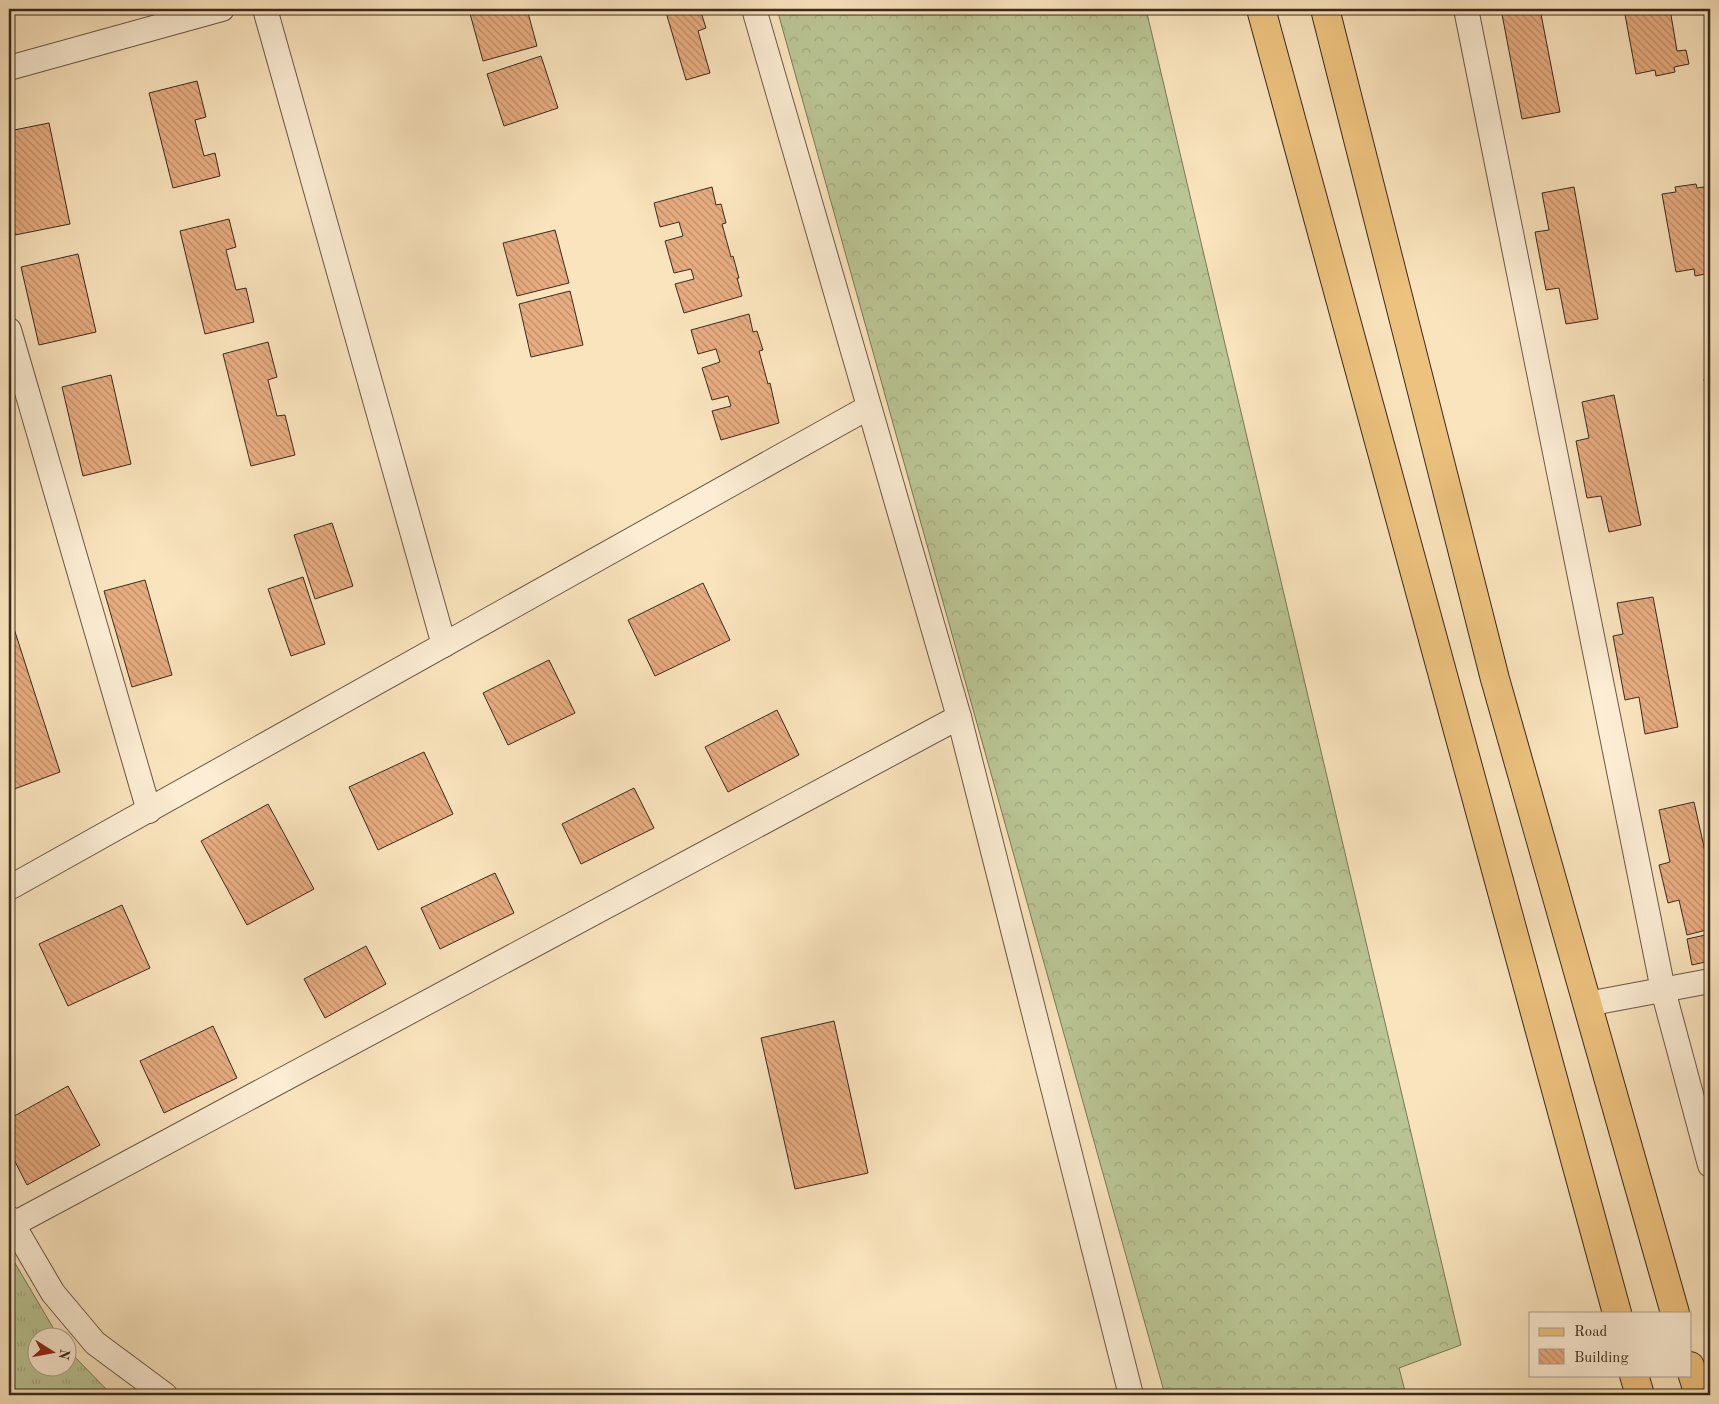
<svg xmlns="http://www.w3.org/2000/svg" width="1719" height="1404" viewBox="0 0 1719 1404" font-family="'Old Standard TT',serif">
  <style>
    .grass { fill: url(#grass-tufts); stroke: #7a7858 }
    .forest { fill: url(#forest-crowns); stroke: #7a7858 }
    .building { fill: url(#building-back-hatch); stroke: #3a2a1d }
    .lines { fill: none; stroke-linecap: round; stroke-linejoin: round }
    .minor-casing { stroke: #6a5845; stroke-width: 26 }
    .primary-casing { stroke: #3a2a1d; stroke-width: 30 }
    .minor { stroke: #fcedd4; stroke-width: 24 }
    .primary { stroke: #edc27e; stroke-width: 28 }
  </style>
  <defs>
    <pattern id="grass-tufts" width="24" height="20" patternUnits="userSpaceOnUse" patternTransform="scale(1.25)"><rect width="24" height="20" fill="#bac594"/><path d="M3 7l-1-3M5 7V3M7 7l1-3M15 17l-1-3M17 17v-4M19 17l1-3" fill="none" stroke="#a1a97f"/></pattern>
    <pattern id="forest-crowns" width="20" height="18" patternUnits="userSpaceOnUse" patternTransform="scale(1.25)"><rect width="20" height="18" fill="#bac594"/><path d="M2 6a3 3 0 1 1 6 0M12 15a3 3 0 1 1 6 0" fill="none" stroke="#a1a97f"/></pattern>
    <pattern id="building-back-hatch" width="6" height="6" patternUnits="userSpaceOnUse" patternTransform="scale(1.25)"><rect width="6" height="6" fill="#e8ad81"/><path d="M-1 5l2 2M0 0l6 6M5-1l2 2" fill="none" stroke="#bd8d69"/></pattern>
  </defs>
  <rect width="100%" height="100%" fill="#fae4bd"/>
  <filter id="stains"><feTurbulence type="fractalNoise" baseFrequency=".004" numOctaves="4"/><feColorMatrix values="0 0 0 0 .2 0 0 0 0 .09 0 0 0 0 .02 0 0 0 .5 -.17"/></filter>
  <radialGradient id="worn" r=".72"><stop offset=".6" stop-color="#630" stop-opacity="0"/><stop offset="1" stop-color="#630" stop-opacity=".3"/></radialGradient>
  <path class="grass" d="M 9,1253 L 58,1336 L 38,1336 L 38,1366 L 68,1366 L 68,1350 L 112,1395 L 9,1395 Z"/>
  <path class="forest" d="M 777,9 L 1146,9 L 1461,1345 L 1399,1368 L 1406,1395 L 1165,1395 Z"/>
  <g class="building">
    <path d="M 472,9 L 527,9 L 537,46 L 483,61 L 469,10 Z"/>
    <path d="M 665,9 L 700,9 L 706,28 L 698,31 L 710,73 L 686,80 Z"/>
    <path d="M 1501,9 L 1540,9 L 1560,112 L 1522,119 Z"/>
    <path d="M 1624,9 L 1670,9 L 1677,51 L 1686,50 L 1689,64 L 1674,67 L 1675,72 L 1656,76 L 1655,70 L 1636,74 Z"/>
    <path d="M 541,56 L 558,108 L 504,126 L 487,74 Z"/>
    <path d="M 197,81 L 206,117 L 195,120 L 204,156 L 215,153 L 220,176 L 173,188 L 149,93 Z"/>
    <path d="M 49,123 L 70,224 L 15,235 L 9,202 L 9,131 Z"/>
    <path d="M 1696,184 L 1697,188 L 1710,186 L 1710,204 L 1709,205 L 1710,213 L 1710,273 L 1695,276 L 1694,269 L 1676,272 L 1662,194 L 1676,192 L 1675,187 Z"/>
    <path d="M 712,187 L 716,205 L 721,204 L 726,223 L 722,224 L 731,257 L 733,256 L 739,278 L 737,278 L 742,296 L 684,313 L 675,284 L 694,279 L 691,269 L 674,273 L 665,241 L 683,236 L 679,222 L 660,227 L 654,203 Z"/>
    <path d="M 1574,187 L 1598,319 L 1566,324 L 1559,288 L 1546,290 L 1535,232 L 1549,230 L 1542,193 Z"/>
    <path d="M 229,219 L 236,247 L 226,250 L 236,290 L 246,288 L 254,322 L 205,334 L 180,231 Z"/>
    <path d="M 555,230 L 569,283 L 517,296 L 503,243 Z"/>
    <path d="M 78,254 L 96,332 L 39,345 L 21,267 Z"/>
    <path d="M 570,291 L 583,345 L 531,357 L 519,304 Z"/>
    <path d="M 749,314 L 753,332 L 757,331 L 763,350 L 759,351 L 768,384 L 770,383 L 779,423 L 721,440 L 712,411 L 731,406 L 728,396 L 712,400 L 702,368 L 720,362 L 716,349 L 698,354 L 691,330 Z"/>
    <path d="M 268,342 L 277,377 L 268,380 L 277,416 L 285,415 L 295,455 L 251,466 L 223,354 Z"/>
    <path d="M 111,375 L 131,464 L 83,476 L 62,387 Z"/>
    <path d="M 1710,377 L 1710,409 L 1704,379 Z"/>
    <path d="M 1614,395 L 1641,525 L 1609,532 L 1601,496 L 1587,498 L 1576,441 L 1589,438 L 1582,402 Z"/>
    <path d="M 332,523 L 353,586 L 315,599 L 294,535 Z"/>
    <path d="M 303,577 L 325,644 L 291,656 L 268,589 Z"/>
    <path d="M 145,580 L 172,675 L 132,687 L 104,591 Z"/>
    <path d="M 703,583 L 730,640 L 655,676 L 628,620 Z"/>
    <path d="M 1653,597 L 1678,727 L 1645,734 L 1639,697 L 1625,700 L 1613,636 L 1623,634 L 1617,603 Z"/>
    <path d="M 9,613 L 60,772 L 9,791 Z"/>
    <path d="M 549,660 L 575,713 L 508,745 L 483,693 Z"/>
    <path d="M 777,710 L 799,755 L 728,792 L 705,747 Z"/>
    <path d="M 424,752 L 453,814 L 378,850 L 349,787 Z"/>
    <path d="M 634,788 L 654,828 L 581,864 L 562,824 Z"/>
    <path d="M 1694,802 L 1710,874 L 1710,929 L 1687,935 L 1679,900 L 1668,903 L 1659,865 L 1670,862 L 1659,810 Z"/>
    <path d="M 268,804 L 314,889 L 247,925 L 201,841 Z"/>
    <path d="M 495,873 L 514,913 L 440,949 L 421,908 Z"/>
    <path d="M 122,905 L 150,968 L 68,1006 L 39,944 Z"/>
    <path d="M 1710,934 L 1710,961 L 1692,965 L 1687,939 Z"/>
    <path d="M 366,946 L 386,984 L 325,1018 L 304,979 Z"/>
    <path d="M 834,1021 L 868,1173 L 795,1189 L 761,1038 Z"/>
    <path d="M 213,1026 L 237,1078 L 164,1113 L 140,1061 Z"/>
    <path d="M 68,1086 L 100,1145 L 27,1185 L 9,1150 L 9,1119 Z"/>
  </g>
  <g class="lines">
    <defs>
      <g id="minor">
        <path d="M 265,9 L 444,645"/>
        <path d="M 754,9 L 959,717 L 1131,1395"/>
        <path d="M 1466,9 L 1663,990 L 1710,1165"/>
        <path d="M 9,68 L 222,9"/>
        <path d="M 9,330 L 149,811"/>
        <path d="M 9,888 L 869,407"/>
        <path d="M 1587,1004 L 1710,981"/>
        <path d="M 9,1218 L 53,1293 L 95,1343 L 165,1395"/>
        <path d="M 12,1225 L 959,717"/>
      </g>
      <g id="primary">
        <path d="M 1261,9 L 1617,1313"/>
        <path d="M 1325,9 L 1495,679 L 1675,1313"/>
        <path d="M 1690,1366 L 1699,1395"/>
        <path d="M 1634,1375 L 1640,1395"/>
      </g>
    </defs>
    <use href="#minor" class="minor-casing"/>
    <use href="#primary" class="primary-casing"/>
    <use href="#minor" class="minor"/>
    <use href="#primary" class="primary"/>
  </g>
  <rect width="1719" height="1404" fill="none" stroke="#fae4bd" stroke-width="30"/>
  <rect x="10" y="10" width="1699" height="1384" fill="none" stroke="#3a2a1d" stroke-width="2.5"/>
  <rect x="15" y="15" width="1689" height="1374" fill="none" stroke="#3a2a1d"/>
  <rect x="1529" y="1312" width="162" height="65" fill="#fcedd4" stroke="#ae9f8b"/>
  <rect x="1539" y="1328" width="25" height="8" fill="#edc27e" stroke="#ae9f8b"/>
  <text x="1574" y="1336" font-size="15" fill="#3a2a1d">Road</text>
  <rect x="1539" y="1349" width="25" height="15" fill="url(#building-back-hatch)" stroke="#ae9f8b"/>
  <text x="1574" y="1362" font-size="15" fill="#3a2a1d">Building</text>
  <g transform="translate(52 1352) rotate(101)"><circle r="24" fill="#fcedd4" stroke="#ae9f8b"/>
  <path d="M0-4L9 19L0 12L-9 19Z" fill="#8f2418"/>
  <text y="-8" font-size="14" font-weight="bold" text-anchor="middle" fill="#3a2a1d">N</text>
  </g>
  <rect width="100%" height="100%" filter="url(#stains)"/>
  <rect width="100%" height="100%" fill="url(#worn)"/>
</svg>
